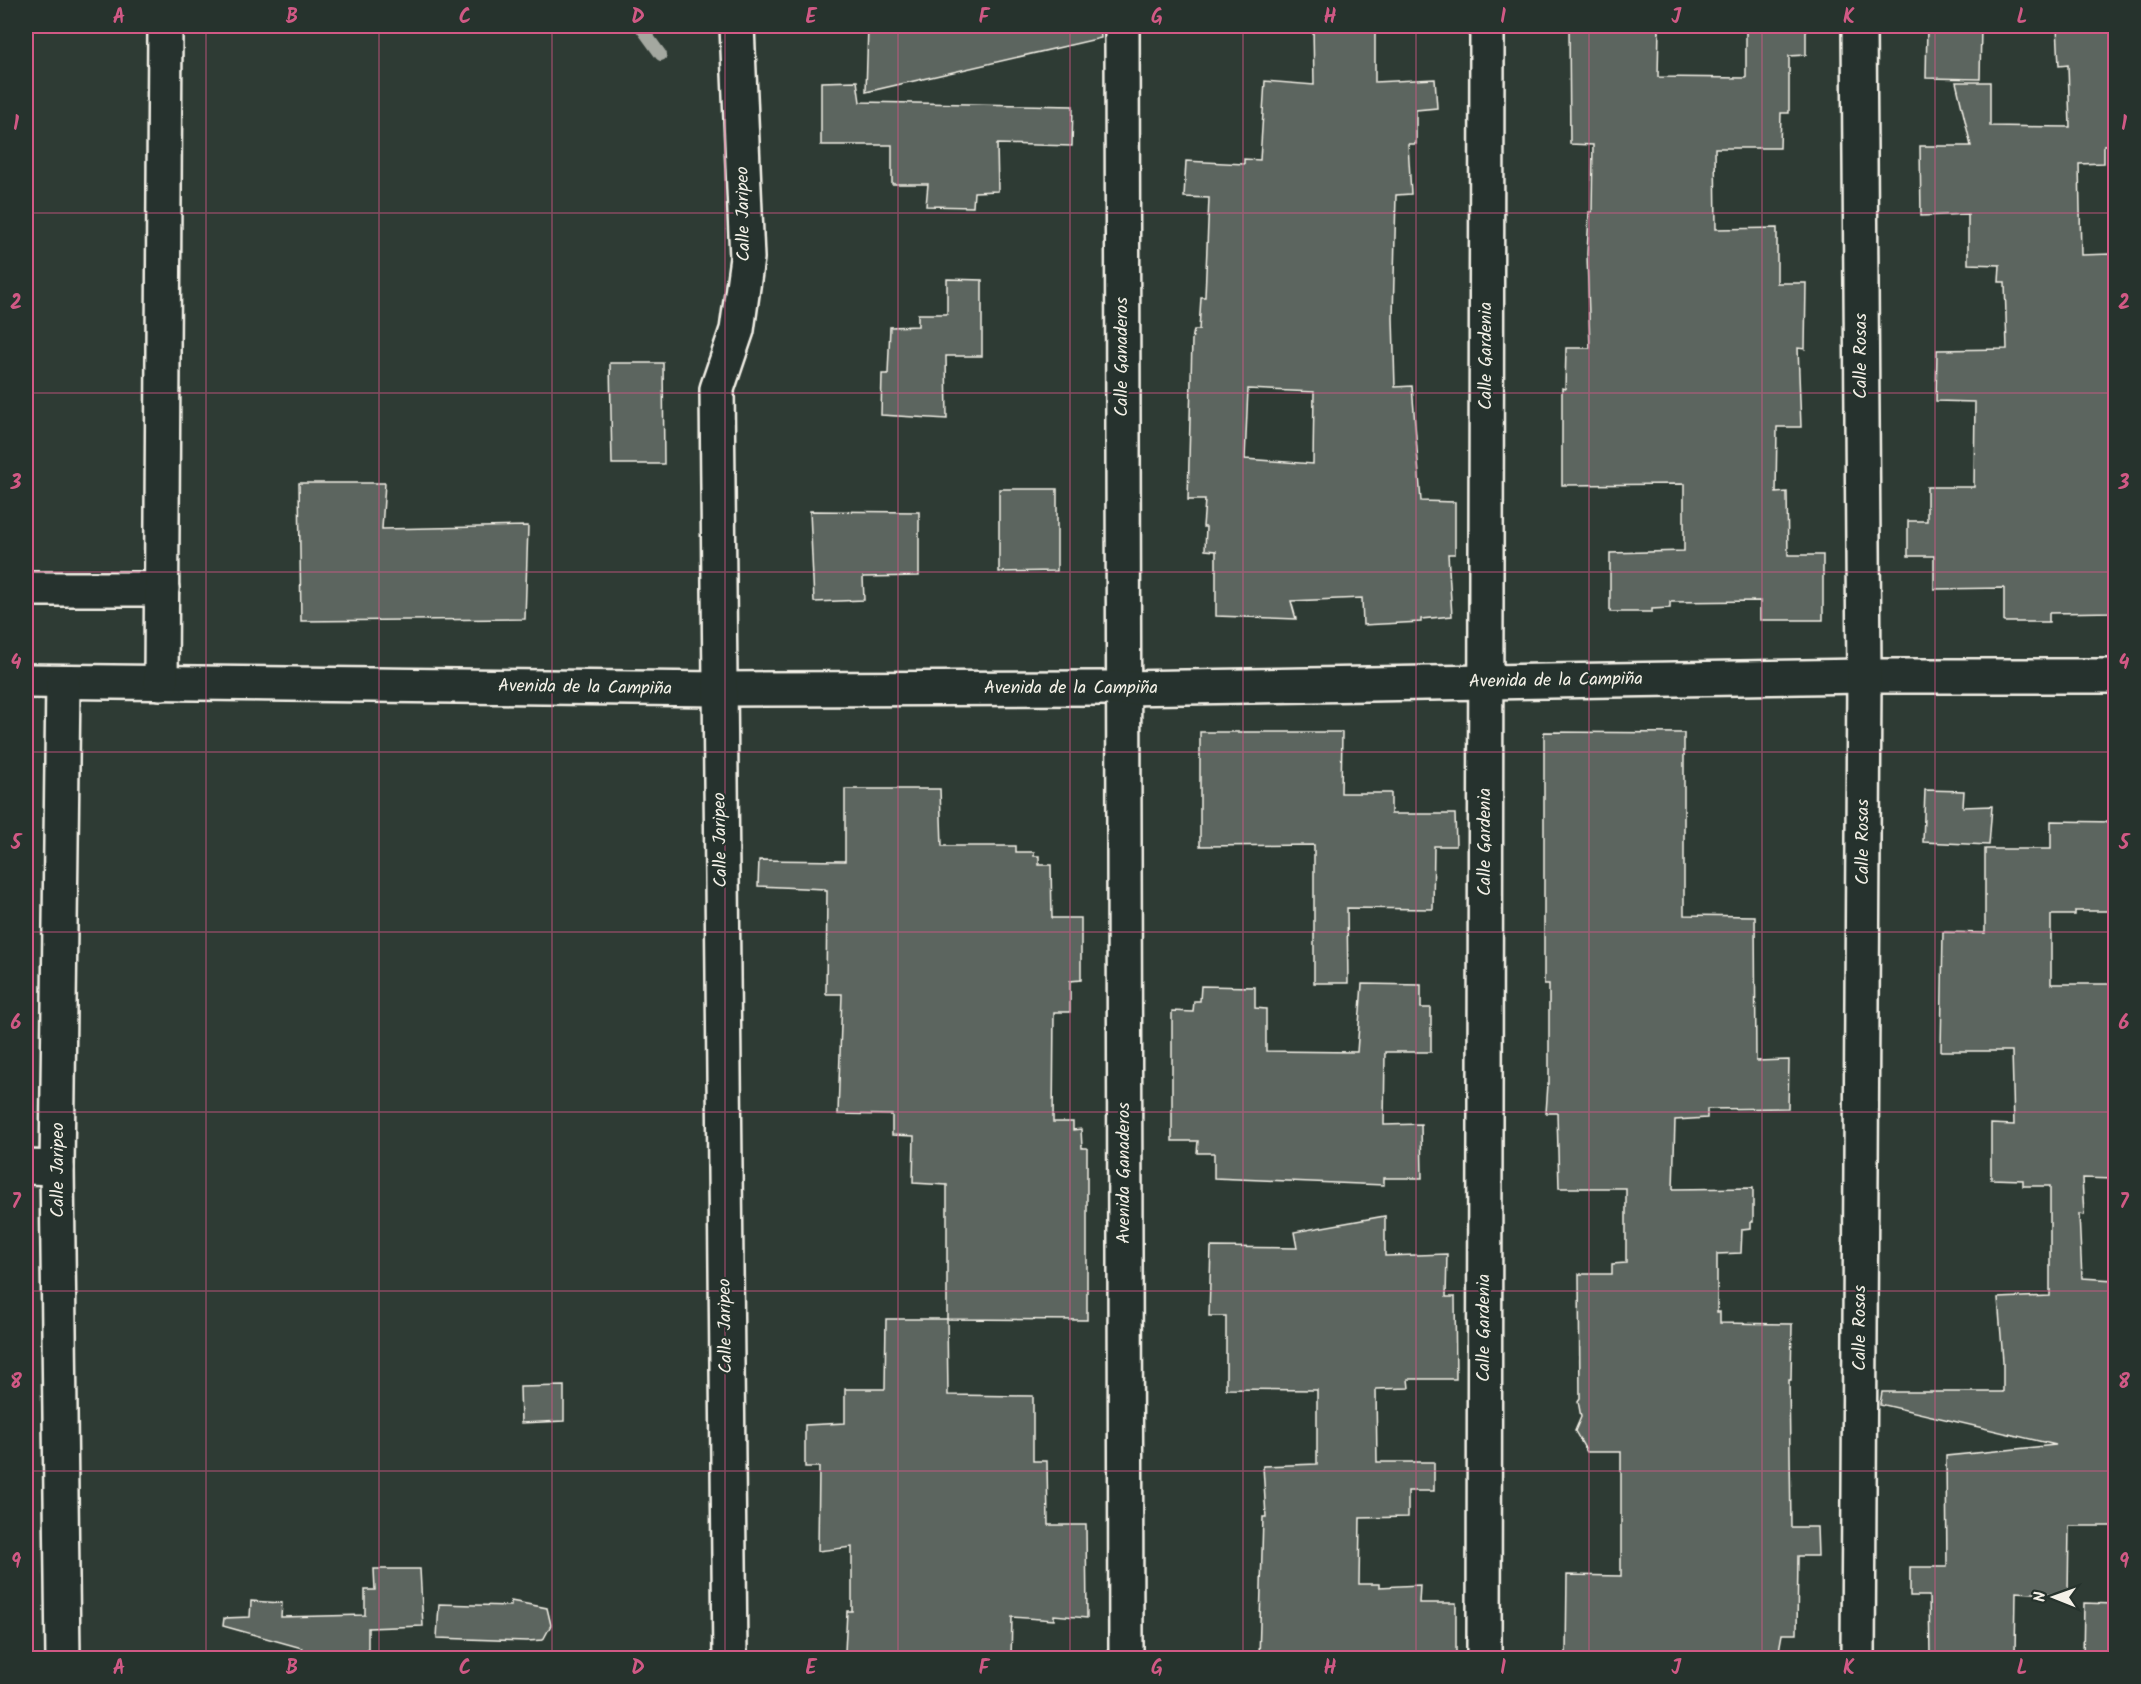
<svg xmlns="http://www.w3.org/2000/svg" width="2141" height="1684" viewBox="0 0 2141 1684" font-family="Kalam,sans-serif">
  <style>
    .lines { fill: none; stroke-linecap: round; stroke-linejoin: round }
    .stream { stroke: #a4a8a0; stroke-width: 12 }
    .building { fill: #5c655e; stroke: #f4f1e8; stroke-width: 1.5; fill-rule: evenodd }
    .street-casing { stroke: #f4f1e8; stroke-width: 38 }
    .street { stroke: #26332d; stroke-width: 33 }
    .grid { fill: none; stroke: #d15985; stroke-width: 1.5; stroke-opacity: 0.55 }
    .labels { text-anchor: middle; dominant-baseline: central; stroke-width: 4.5; stroke-linejoin: round; paint-order: stroke }
    .street-label { font-size: 18px; fill: #f4f1e8; stroke: #26332d }
    .neatline { fill: none; stroke: #d15985; stroke-width: 2 }
    .grid-label { font-size: 20px; text-anchor: middle; font-weight: bold; fill: #d15985 }
  </style>
  <rect width="100%" height="100%" fill="#2e3b34"/>
  <filter id="ink" filterUnits="userSpaceOnUse"><feTurbulence type="fractalNoise" baseFrequency=".0167" numOctaves="2"/><feDisplacementMap in="SourceGraphic" scale="12" xChannelSelector="R" yChannelSelector="G"/><feConvolveMatrix kernelMatrix="1 2 1 2 8 2 1 2 1" color-interpolation-filters="sRGB"/></filter>
  <g filter="url(#ink)">
    <g class="lines">
      <path class="stream" d="M 640,26 L 661,55"/>
    </g>
    <g class="building">
      <path d="M 868,26 L 1100,26 L 1101,38 L 866,92 Z"/>
      <path d="M 1313,26 L 1375,26 L 1375,82 L 1435,79 L 1437,108 L 1416,110 L 1416,144 L 1408,144 L 1411,194 L 1396,195 L 1393,318 L 1395,387 L 1412,386 L 1421,501 L 1455,502 L 1455,554 L 1448,554 L 1452,616 L 1421,619 L 1421,622 L 1363,625 L 1362,598 L 1291,601 L 1296,619 L 1216,616 L 1216,551 L 1205,550 L 1206,527 L 1203,527 L 1205,500 L 1188,500 L 1192,340 L 1194,330 L 1199,330 L 1201,297 L 1205,297 L 1209,198 L 1184,197 L 1186,161 L 1244,164 L 1244,159 L 1260,160 L 1265,81 L 1314,85 ZM 1248,389 L 1314,392 L 1313,464 L 1245,459 Z"/>
      <path d="M 1569,26 L 1659,26 L 1658,77 L 1746,78 L 1746,26 L 1806,26 L 1806,55 L 1789,56 L 1789,113 L 1781,113 L 1780,148 L 1715,148 L 1716,229 L 1777,228 L 1777,283 L 1806,283 L 1805,349 L 1798,348 L 1801,427 L 1777,427 L 1776,493 L 1787,492 L 1788,555 L 1823,555 L 1823,620 L 1760,620 L 1760,601 L 1670,602 L 1670,608 L 1652,609 L 1652,612 L 1610,612 L 1610,553 L 1684,551 L 1684,484 L 1562,485 L 1562,388 L 1565,389 L 1566,348 L 1590,348 L 1587,254 L 1589,212 L 1592,212 L 1593,145 L 1570,144 Z"/>
      <path d="M 1927,26 L 1981,26 L 1980,79 L 1926,78 Z"/>
      <path d="M 2057,26 L 2115,26 L 2115,145 L 2104,145 L 2104,163 L 2079,164 L 2081,255 L 2111,254 L 2111,284 L 2115,284 L 2115,612 L 2049,613 L 2049,622 L 2004,622 L 2004,588 L 1934,589 L 1934,556 L 1908,556 L 1908,521 L 1927,521 L 1927,487 L 1974,487 L 1975,402 L 1936,401 L 1937,350 L 2007,349 L 2005,282 L 1999,282 L 2000,265 L 1968,264 L 1968,214 L 1921,216 L 1920,146 L 1971,146 L 1956,82 L 1990,82 L 1990,126 L 2070,127 L 2068,65 L 2059,66 Z"/>
      <path d="M 857,81 L 860,102 L 1073,106 L 1072,146 L 997,144 L 998,191 L 974,192 L 973,207 L 926,206 L 928,184 L 892,184 L 892,145 L 821,145 L 821,82 Z"/>
      <path d="M 947,279 L 982,280 L 982,356 L 946,356 L 947,419 L 881,415 L 882,374 L 888,374 L 890,327 L 918,326 L 918,314 L 947,314 Z"/>
      <path d="M 610,363 L 663,363 L 664,464 L 612,464 Z"/>
      <path d="M 299,483 L 385,483 L 382,529 L 528,526 L 525,619 L 301,621 Z"/>
      <path d="M 999,489 L 1057,489 L 1057,571 L 999,572 Z"/>
      <path d="M 810,511 L 919,512 L 919,576 L 863,577 L 864,600 L 814,602 Z"/>
      <path d="M 1200,732 L 1342,732 L 1341,793 L 1391,793 L 1391,814 L 1455,814 L 1456,846 L 1434,846 L 1433,909 L 1347,908 L 1348,983 L 1314,983 L 1314,845 L 1200,846 Z"/>
      <path d="M 1544,732 L 1684,733 L 1684,915 L 1755,916 L 1756,1061 L 1789,1060 L 1788,1108 L 1707,1109 L 1707,1118 L 1675,1120 L 1673,1189 L 1753,1188 L 1753,1222 L 1751,1222 L 1751,1228 L 1742,1229 L 1741,1253 L 1717,1254 L 1717,1312 L 1720,1312 L 1720,1323 L 1792,1324 L 1791,1380 L 1789,1380 L 1791,1527 L 1817,1527 L 1818,1556 L 1798,1556 L 1797,1634 L 1782,1634 L 1778,1656 L 1684,1655 L 1684,1659 L 1648,1659 L 1648,1656 L 1566,1656 L 1567,1575 L 1621,1576 L 1621,1452 L 1587,1452 L 1575,1431 L 1581,1417 L 1578,1401 L 1580,1398 L 1579,1274 L 1612,1274 L 1612,1264 L 1626,1263 L 1626,1188 L 1559,1188 L 1557,1113 L 1546,1113 L 1548,1084 L 1549,1084 L 1549,984 L 1544,984 Z"/>
      <path d="M 845,789 L 940,789 L 942,846 L 1016,846 L 1016,852 L 1034,852 L 1034,856 L 1039,856 L 1039,865 L 1051,865 L 1052,918 L 1081,918 L 1081,980 L 1070,981 L 1070,1012 L 1054,1012 L 1053,1122 L 1073,1122 L 1073,1130 L 1081,1129 L 1082,1148 L 1087,1148 L 1087,1320 L 947,1319 L 947,1185 L 913,1183 L 914,1136 L 892,1135 L 892,1115 L 838,1114 L 842,994 L 826,994 L 827,891 L 825,891 L 825,889 L 758,886 L 759,860 L 845,861 Z"/>
      <path d="M 1925,790 L 1964,791 L 1963,807 L 1992,806 L 1989,845 L 1923,842 Z"/>
      <path d="M 2051,821 L 2115,822 L 2115,911 L 2075,911 L 2075,915 L 2051,915 L 2051,984 L 2115,984 L 2115,1179 L 2082,1178 L 2084,1215 L 2079,1214 L 2082,1278 L 2114,1280 L 2114,1291 L 2115,1291 L 2115,1526 L 2069,1526 L 2068,1595 L 2016,1592 L 2015,1654 L 1930,1655 L 1929,1596 L 1910,1596 L 1910,1567 L 1947,1567 L 1946,1456 L 2056,1445 L 1880,1404 L 1882,1392 L 2003,1392 L 2003,1361 L 1998,1298 L 2050,1296 L 2050,1186 L 2023,1186 L 2023,1180 L 1991,1179 L 1991,1124 L 2014,1125 L 2012,1051 L 1941,1051 L 1943,932 L 1985,933 L 1985,849 L 2051,849 Z"/>
      <path d="M 1362,984 L 1421,985 L 1421,1008 L 1431,1008 L 1431,1052 L 1385,1052 L 1384,1125 L 1421,1124 L 1422,1178 L 1384,1178 L 1384,1185 L 1214,1178 L 1214,1153 L 1197,1153 L 1198,1141 L 1172,1141 L 1172,1011 L 1193,1012 L 1194,1001 L 1200,1001 L 1201,986 L 1255,987 L 1255,1008 L 1266,1009 L 1266,1051 L 1357,1052 Z"/>
      <path d="M 1385,1216 L 1385,1256 L 1447,1254 L 1446,1297 L 1455,1297 L 1456,1379 L 1408,1379 L 1409,1388 L 1376,1389 L 1377,1462 L 1434,1462 L 1434,1491 L 1408,1491 L 1408,1517 L 1360,1518 L 1359,1584 L 1379,1584 L 1379,1587 L 1420,1585 L 1419,1603 L 1456,1603 L 1456,1658 L 1259,1659 L 1263,1517 L 1266,1517 L 1263,1466 L 1317,1464 L 1317,1390 L 1226,1389 L 1226,1316 L 1209,1316 L 1211,1247 L 1297,1248 L 1294,1232 Z"/>
      <path d="M 886,1319 L 947,1319 L 948,1395 L 1033,1396 L 1033,1461 L 1047,1461 L 1048,1525 L 1086,1525 L 1087,1618 L 1054,1615 L 1054,1620 L 1012,1617 L 1011,1659 L 922,1659 L 922,1653 L 845,1652 L 847,1611 L 852,1611 L 852,1547 L 818,1551 L 819,1467 L 805,1467 L 805,1425 L 845,1423 L 845,1389 L 885,1389 Z"/>
      <path d="M 564,1386 L 564,1421 L 521,1423 L 520,1387 Z"/>
      <path d="M 374,1569 L 420,1569 L 423,1626 L 368,1628 L 368,1659 L 300,1659 L 302,1648 L 223,1626 L 224,1618 L 250,1617 L 251,1601 L 282,1603 L 281,1617 L 365,1615 L 365,1590 L 375,1590 Z"/>
      <path d="M 511,1601 L 547,1608 L 551,1625 L 543,1640 L 527,1641 L 437,1638 L 439,1604 L 511,1606 Z"/>
      <path d="M 2084,1603 L 2115,1604 L 2115,1659 L 2083,1659 Z"/>
    </g>
    <g class="lines">
      <defs>
        <g id="street">
          <path d="M 1122,26 L 1126,1658"/>
          <path d="M 26,589 L 162,589"/>
          <path d="M 26,681 L 719,689 L 1122,688 L 1864,676 L 2116,676"/>
          <path d="M 63,682 L 57,1168 L 63,1658"/>
          <path d="M 161,683 L 165,26"/>
          <path d="M 26,1167 L 57,1168"/>
          <path d="M 730,1658 L 717,389 L 737,330 L 747,258 L 737,26"/>
          <path d="M 1484,1658 L 1487,26"/>
          <path d="M 1858,1658 L 1864,676 L 1859,26"/>
        </g>
      </defs>
      <use href="#street" class="street-casing"/>
      <use href="#street" class="street"/>
    </g>
  </g>
  <path class="grid" d="M 206,26 L 206,1658M 379,26 L 379,1658M 552,26 L 552,1658M 725,26 L 725,1658M 898,26 L 898,1658M 1070,26 L 1070,1658M 1243,26 L 1243,1658M 1416,26 L 1416,1658M 1589,26 L 1589,1658M 1762,26 L 1762,1658M 1935,26 L 1935,1658M 26,213 L 2116,213M 26,393 L 2116,393M 26,572 L 2116,572M 26,752 L 2116,752M 26,932 L 2116,932M 26,1112 L 2116,1112M 26,1291 L 2116,1291M 26,1471 L 2116,1471"/>
  <g class="labels">
    <g class="street-label">
      <text transform="translate(744 214) rotate(-91)">Calle Jaripeo</text>
      <text transform="translate(1486 356) rotate(-90)">Calle Gardenia</text>
      <text transform="translate(1861 356) rotate(-90)">Calle Rosas</text>
      <text transform="translate(1122 357) rotate(-90)">Calle Ganaderos</text>
      <text transform="translate(1556 681) rotate(-1)">Avenida de la Campiña</text>
      <text transform="translate(585 688) rotate(1)">Avenida de la Campiña</text>
      <text x="1071" y="688">Avenida de la Campiña</text>
      <text transform="translate(721 840) rotate(-91)">Calle Jaripeo</text>
      <text transform="translate(1485 842) rotate(-90)">Calle Gardenia</text>
      <text transform="translate(1863 842) rotate(-90)">Calle Rosas</text>
      <text transform="translate(58 1170) rotate(-90)">Calle Jaripeo</text>
      <text transform="translate(1124 1173) rotate(-90)">Avenida Ganaderos</text>
      <text transform="translate(726 1326) rotate(-91)">Calle Jaripeo</text>
      <text transform="translate(1484 1328) rotate(-90)">Calle Gardenia</text>
      <text transform="translate(1860 1328) rotate(-90)">Calle Rosas</text>
    </g>
  </g>
  <rect width="2141" height="1684" fill="none" stroke="#26332d" stroke-width="66"/>
  <g transform="translate(2054 1597) rotate(271)" stroke="#26332d" stroke-width="4.5" paint-order="stroke">
  <path d="M0-4.5L10 22L0 15L-10 22Z" fill="#f4f1e8"/>
  <text y="-9" font-size="16" font-weight="bold" text-anchor="middle" fill="#f4f1e8">N</text>
  </g>
  <rect x="33" y="33" width="2075" height="1618" class="neatline"/>
  <g class="grid-label">
    <text x="119" y="23">A</text>
    <text x="292" y="23">B</text>
    <text x="465" y="23">C</text>
    <text x="638" y="23">D</text>
    <text x="811" y="23">E</text>
    <text x="984" y="23">F</text>
    <text x="1157" y="23">G</text>
    <text x="1330" y="23">H</text>
    <text x="1503" y="23">I</text>
    <text x="1676" y="23">J</text>
    <text x="1849" y="23">K</text>
    <text x="2022" y="23">L</text>
    <text x="16" y="130">1</text>
    <text x="2124" y="130">1</text>
    <text x="16" y="309">2</text>
    <text x="2124" y="309">2</text>
    <text x="16" y="489">3</text>
    <text x="2124" y="489">3</text>
    <text x="16" y="669">4</text>
    <text x="2124" y="669">4</text>
    <text x="16" y="849">5</text>
    <text x="2124" y="849">5</text>
    <text x="16" y="1029">6</text>
    <text x="2124" y="1029">6</text>
    <text x="16" y="1208">7</text>
    <text x="2124" y="1208">7</text>
    <text x="16" y="1388">8</text>
    <text x="2124" y="1388">8</text>
    <text x="16" y="1568">9</text>
    <text x="2124" y="1568">9</text>
    <text x="119" y="1674">A</text>
    <text x="292" y="1674">B</text>
    <text x="465" y="1674">C</text>
    <text x="638" y="1674">D</text>
    <text x="811" y="1674">E</text>
    <text x="984" y="1674">F</text>
    <text x="1157" y="1674">G</text>
    <text x="1330" y="1674">H</text>
    <text x="1503" y="1674">I</text>
    <text x="1676" y="1674">J</text>
    <text x="1849" y="1674">K</text>
    <text x="2022" y="1674">L</text>
  </g>
</svg>
